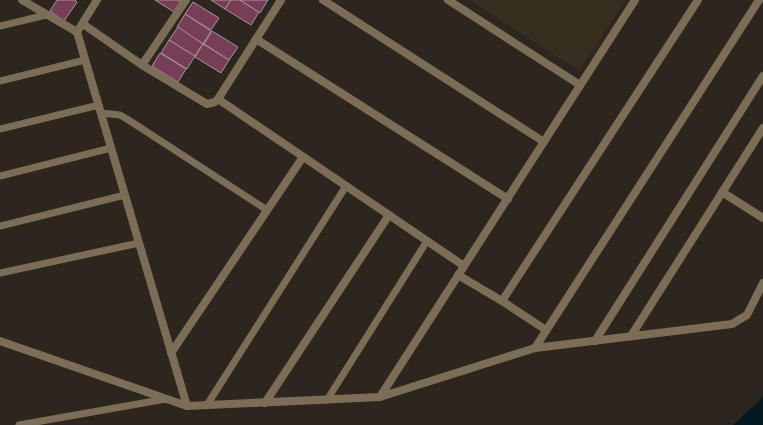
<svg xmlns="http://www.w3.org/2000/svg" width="763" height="425" viewBox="0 0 763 425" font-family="Karla,sans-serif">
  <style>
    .built { fill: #382e20 }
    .water { fill: #031922 }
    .building { fill: #783d57; stroke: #a4979c }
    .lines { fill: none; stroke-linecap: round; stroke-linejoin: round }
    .service { stroke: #7c6e56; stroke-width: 7 }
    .minor { stroke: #7c6e56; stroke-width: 8 }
    .tertiary { stroke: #7c6e56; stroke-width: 8 }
  </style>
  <rect width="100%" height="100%" fill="#2c261e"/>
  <path class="built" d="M 470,0 L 626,0 L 579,71 Z"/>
  <path class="water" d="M 763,395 L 763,425 L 733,425 L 760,400 Z"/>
  <g class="building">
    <path d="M 57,0 L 75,0 L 77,2 L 64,21 L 50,11 Z"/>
    <path d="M 155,0 L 181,0 L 174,12 Z"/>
    <path d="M 211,0 L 231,0 L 225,9 Z"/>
    <path d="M 231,0 L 240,0 L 259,12 L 251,25 L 225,9 Z"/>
    <path d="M 240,0 L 268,0 L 260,13 Z"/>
    <path d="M 193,2 L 219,18 L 211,30 L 185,14 Z"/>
    <path d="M 185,14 L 211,31 L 203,44 L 177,27 Z"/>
    <path d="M 178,27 L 203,44 L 195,56 L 169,40 Z"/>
    <path d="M 212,31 L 238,47 L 229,60 L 204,44 Z"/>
    <path d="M 169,40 L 195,56 L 187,69 L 161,53 Z"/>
    <path d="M 203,44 L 229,60 L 221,73 L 195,57 Z"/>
    <path d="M 160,53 L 186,69 L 178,82 L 152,66 Z"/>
  </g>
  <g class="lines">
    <g class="service">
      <path d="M 0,26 L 46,15"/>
      <path d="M 0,81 L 85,60"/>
      <path d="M 101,113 L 120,115 L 127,119 L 267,210"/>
      <path d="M 0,129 L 99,105"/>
      <path d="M 0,176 L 111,148"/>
      <path d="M 0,226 L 125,195"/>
      <path d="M 0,273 L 139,243"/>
      <path d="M 327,400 L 427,241"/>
      <path d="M 207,405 L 346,186"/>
      <path d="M 19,425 L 166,399"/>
    </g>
    <g class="minor">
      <path d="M 323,0 L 544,142"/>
      <path d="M 448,0 L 580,85"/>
      <path d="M 83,24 L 142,65 L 207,104 L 215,102 L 218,99 L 281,0"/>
      <path d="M 77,32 L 187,406"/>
      <path d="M 256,39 L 508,199"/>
      <path d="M 142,65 L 186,0"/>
      <path d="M 218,99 L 464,266"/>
      <path d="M 722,192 L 763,218"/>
      <path d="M 458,275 L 502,301 L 546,330"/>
      <path d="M 502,301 L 698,0"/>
      <path d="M 631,336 L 763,128"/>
      <path d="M 0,341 L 187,406 L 380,397 L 635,0"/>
      <path d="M 595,341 L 763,76"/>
      <path d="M 535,348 L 759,0"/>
      <path d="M 171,353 L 303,157"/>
      <path d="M 380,397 L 535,348 L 732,324 L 747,315 L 763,283"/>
      <path d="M 265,403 L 389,215"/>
    </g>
    <path class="tertiary" d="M 22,0 L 77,32 L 97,0"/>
  </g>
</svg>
